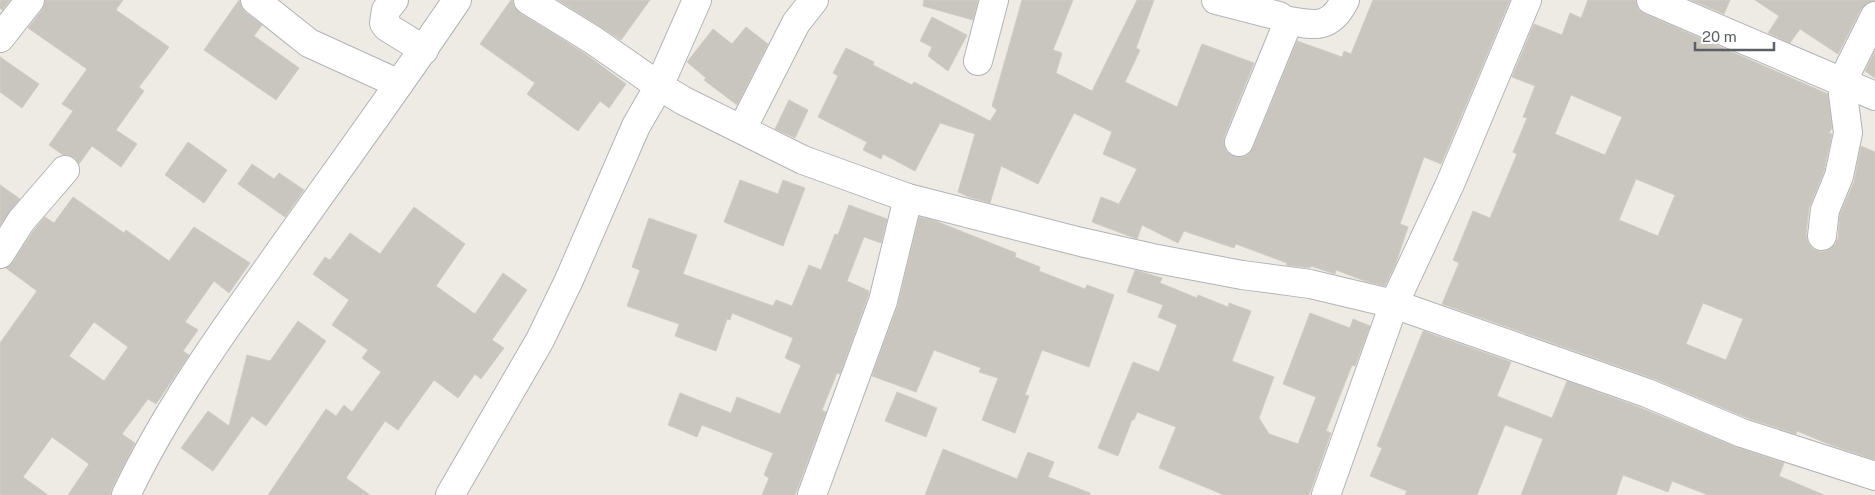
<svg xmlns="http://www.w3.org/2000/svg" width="1875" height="495" viewBox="0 0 1875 495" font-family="'Public Sans',sans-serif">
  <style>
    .building { fill: #c9c6c0; stroke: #d1cdc3; fill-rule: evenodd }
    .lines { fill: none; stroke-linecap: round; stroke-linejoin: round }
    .minor-casing { stroke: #b1b4b8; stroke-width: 30 }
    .minor { stroke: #fff; stroke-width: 28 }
  </style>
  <rect width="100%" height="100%" fill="#edebe4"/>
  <g class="building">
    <path d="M 0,0 L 10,0 L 2,10 L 0,8 Z"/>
    <path d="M 45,0 L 123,0 L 116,10 L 169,47 L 139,87 L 144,91 L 116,130 L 137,144 L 121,167 L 92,146 L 79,164 L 75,158 L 68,155 L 63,155 L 49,145 L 73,111 L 62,104 L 87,69 L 28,28 L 42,10 Z"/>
    <path d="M 239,0 L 241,6 L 245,12 L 262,25 L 254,36 L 299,68 L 276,100 L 204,50 Z"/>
    <path d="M 511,0 L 512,0 L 515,8 L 520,13 L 584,53 L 626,84 L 609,108 L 600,101 L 578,131 L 527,94 L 535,83 L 480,44 Z"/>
    <path d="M 558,0 L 650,0 L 621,40 Z"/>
    <path d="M 924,0 L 978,0 L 973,20 L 923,6 Z"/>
    <path d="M 1022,0 L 1073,0 L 1053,50 L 1062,53 L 1056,73 L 1092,91 L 1137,0 L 1154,0 L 1136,48 L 1140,50 L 1125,82 L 1177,107 L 1202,44 L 1254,63 L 1224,137 L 1224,144 L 1226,151 L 1233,156 L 1241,157 L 1248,155 L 1253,148 L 1297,41 L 1342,57 L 1344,51 L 1351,54 L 1373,0 L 1510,0 L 1441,164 L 1424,157 L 1400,224 L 1408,227 L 1396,263 L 1385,286 L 1365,281 L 1336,270 L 1335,274 L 1311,266 L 1310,268 L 1286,265 L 1287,263 L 1236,244 L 1234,248 L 1184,231 L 1178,243 L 1142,225 L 1137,239 L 1092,222 L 1101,197 L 1119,204 L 1137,169 L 1103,154 L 1112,132 L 1074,113 L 1038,184 L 1001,166 L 990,203 L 969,197 L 958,192 L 975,134 L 940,123 L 915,171 L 883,154 L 881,159 L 863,150 L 867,142 L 818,117 L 838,76 L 833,73 L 846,48 L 874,62 L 873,65 L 912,85 L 914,82 L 990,121 L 997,110 L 992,106 Z"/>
    <path d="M 1588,0 L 1636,0 L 1638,9 L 1645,14 L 1828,94 L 1832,128 L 1829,133 L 1832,134 L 1824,171 L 1809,208 L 1806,235 L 1808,243 L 1813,249 L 1821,252 L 1828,250 L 1835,245 L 1838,238 L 1840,214 L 1854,182 L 1861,146 L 1875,152 L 1875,460 L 1831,445 L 1797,431 L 1796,434 L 1747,418 L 1652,378 L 1442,304 L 1459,263 L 1453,260 L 1473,211 L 1490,218 L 1517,154 L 1513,152 L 1527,118 L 1523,117 L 1535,86 L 1512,77 L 1534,24 L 1562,35 L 1570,13 L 1581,18 ZM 1571,95 L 1622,117 L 1605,155 L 1555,134 ZM 1636,179 L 1675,195 L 1658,236 L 1619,220 ZM 1703,303 L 1743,319 L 1726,360 L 1686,344 Z"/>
    <path d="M 1691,0 L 1730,0 L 1724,14 Z"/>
    <path d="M 1755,0 L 1875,0 L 1875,1 L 1867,3 L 1861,9 L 1838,54 L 1800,29 L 1790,43 L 1768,33 L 1779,16 Z"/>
    <path d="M 932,17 L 967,35 L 948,71 L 928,56 L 932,47 L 920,41 Z"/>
    <path d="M 746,27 L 768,44 L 737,105 L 704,80 L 706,78 L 687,62 L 713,29 L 732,44 Z"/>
    <path d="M 1875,51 L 1875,78 L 1865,71 Z"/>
    <path d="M 0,57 L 39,84 L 22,108 L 0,92 Z"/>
    <path d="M 789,100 L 808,110 L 795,138 L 775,129 Z"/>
    <path d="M 188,142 L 227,170 L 204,203 L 165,175 Z"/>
    <path d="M 252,164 L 274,179 L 279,173 L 304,190 L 285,217 L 238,184 Z"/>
    <path d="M 740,180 L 778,194 L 783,180 L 805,188 L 783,246 L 724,222 Z"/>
    <path d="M 0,185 L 20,199 L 0,225 Z"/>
    <path d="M 73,197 L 124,233 L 126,230 L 169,261 L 194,227 L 250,263 L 229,293 L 214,281 L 185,322 L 198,330 L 183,351 L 189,355 L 156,404 L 148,399 L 122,434 L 135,443 L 112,488 L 110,495 L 68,495 L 89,464 L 52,437 L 23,477 L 48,495 L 0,495 L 0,343 L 37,291 L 6,268 L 13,262 L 34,230 L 45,217 L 54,223 ZM 94,322 L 128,347 L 104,381 L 69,356 Z"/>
    <path d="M 849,205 L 887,219 L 881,243 L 864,237 L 847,281 L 869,291 L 868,296 L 840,374 L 837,373 L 822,410 L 826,412 L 795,495 L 762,495 L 769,478 L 764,475 L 773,453 L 702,425 L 697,437 L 668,425 L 680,393 L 731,413 L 737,397 L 780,414 L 801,365 L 785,358 L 793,338 L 732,313 L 730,320 L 727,319 L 716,351 L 675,336 L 679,324 L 627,306 L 640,270 L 632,267 L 649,218 L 697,235 L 683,274 L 773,306 L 776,300 L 792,306 L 809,265 L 821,270 L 835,234 L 838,235 Z"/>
    <path d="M 414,207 L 465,244 L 436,286 L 475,314 L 503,273 L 527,290 L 492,340 L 504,348 L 481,379 L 475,374 L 458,398 L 434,380 L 398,430 L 385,421 L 346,478 L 370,495 L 268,495 L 326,409 L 336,416 L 344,405 L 352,412 L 381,372 L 362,358 L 368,350 L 332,325 L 349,300 L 313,274 L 325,257 L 330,260 L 350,233 L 380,254 Z"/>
    <path d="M 919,217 L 933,220 L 1016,253 L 1015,257 L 1040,267 L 1039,271 L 1085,289 L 1087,285 L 1114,295 L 1089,367 L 1042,350 L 1025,395 L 1029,396 L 1015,433 L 982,420 L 998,378 L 979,372 L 981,368 L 934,350 L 916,392 L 872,376 L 898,305 Z"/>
    <path d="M 1135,270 L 1162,278 L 1160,283 L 1197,298 L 1198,295 L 1228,307 L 1229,303 L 1251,311 L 1232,361 L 1274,377 L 1259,418 L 1269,434 L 1298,444 L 1316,397 L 1283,384 L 1310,313 L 1350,328 L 1353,319 L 1370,326 L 1355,366 L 1352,365 L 1326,431 L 1331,433 L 1309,495 L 1224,495 L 1159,468 L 1176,427 L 1137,412 L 1134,420 L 1132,420 L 1118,456 L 1098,448 L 1133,362 L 1159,372 L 1177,325 L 1158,317 L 1163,305 L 1127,292 Z"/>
    <path d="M 298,321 L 326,341 L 266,426 L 252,416 L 213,471 L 181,448 L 208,411 L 229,426 L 247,355 L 270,361 Z"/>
    <path d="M 1423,331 L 1511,362 L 1497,396 L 1552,418 L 1567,381 L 1641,408 L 1736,447 L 1784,463 L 1779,476 L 1824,495 L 1708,495 L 1672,481 L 1668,492 L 1623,475 L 1616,495 L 1521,495 L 1543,439 L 1505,425 L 1477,495 L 1405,495 L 1407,491 L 1370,476 L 1382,448 L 1377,446 Z"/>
    <path d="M 897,392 L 937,408 L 926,437 L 885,421 Z"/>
    <path d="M 943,449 L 1017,479 L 1028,452 L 1054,462 L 1048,477 L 1090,493 L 1090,495 L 925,495 Z"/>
  </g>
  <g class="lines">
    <defs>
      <g id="minor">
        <path d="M 255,0 L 309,43 L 399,84"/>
        <path d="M 394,0 L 386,10 L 384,23 L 387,27 L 424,50"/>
        <path d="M 528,0 L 593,40 L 659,86 L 697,0"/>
        <path d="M 1216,0 L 1279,16 L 1284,20 L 1287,25 L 1239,142"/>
        <path d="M 1651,0 L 1875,96"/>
        <path d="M 1284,20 C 1313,25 1330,31 1345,0"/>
        <path d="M 0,38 L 30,0"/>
        <path d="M 978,61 L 994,0"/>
        <path d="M 742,129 L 796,23 L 814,0"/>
        <path d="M 1822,236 L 1825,210 L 1839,176 L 1848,133 L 1843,94 L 1847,72 L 1875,16"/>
        <path d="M 0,254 L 21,221 L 65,170"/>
        <path d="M 126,495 C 165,413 218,338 271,264 C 333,176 397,89 457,0"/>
        <path d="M 450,495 L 540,340 L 569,280 L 636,126 L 659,86 L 684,101 L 803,160 L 908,198 L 1081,242 L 1152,258 L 1242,275 L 1310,284 L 1394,304 L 1647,393 L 1742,433 L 1875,476"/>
        <path d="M 812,495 L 883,301 L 908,198"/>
        <path d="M 1326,495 L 1394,304 L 1450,184 L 1527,0"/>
      </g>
    </defs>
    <use href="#minor" class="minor-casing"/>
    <use href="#minor" class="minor"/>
  </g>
  <path d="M1695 42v8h79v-8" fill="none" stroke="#5c5f63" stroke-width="2.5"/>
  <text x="1702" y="42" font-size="15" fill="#5c5f63" stroke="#ffffff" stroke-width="4" paint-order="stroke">20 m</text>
</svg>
